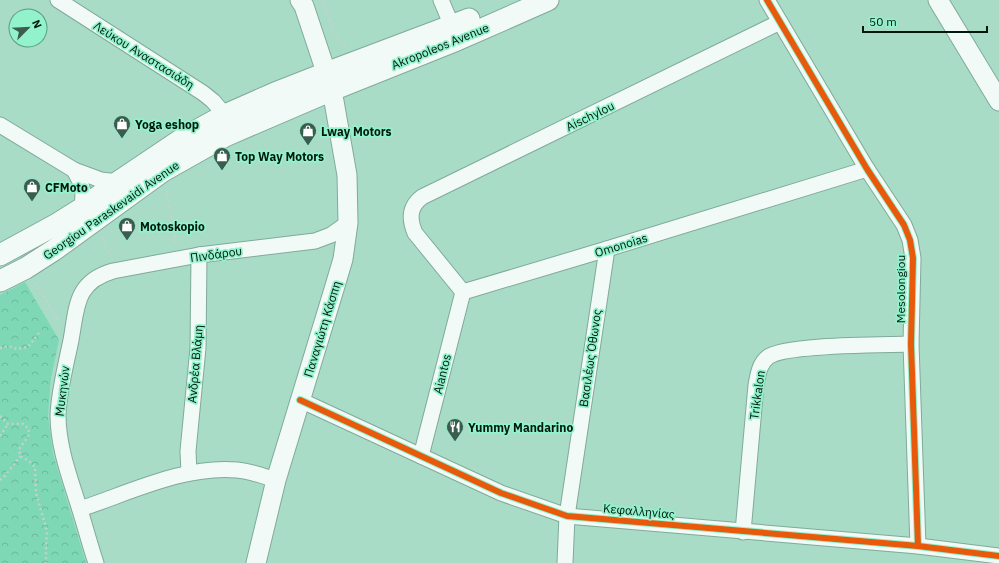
<svg xmlns="http://www.w3.org/2000/svg" width="999" height="563" viewBox="0 0 999 563" font-family="'IBM Plex Sans',sans-serif">
  <style>
    .park { fill: url(#park-crowns) }
    .lines { fill: none; stroke-linecap: round; stroke-linejoin: round }
    .minor-casing { stroke: #80aa9a; stroke-width: 17 }
    .tertiary-casing { stroke: #80aa9a; stroke-width: 21 }
    .secondary-casing { stroke: #80aa9a; stroke-width: 23 }
    .path { stroke: #c2d3cc; stroke-width: 2.5; stroke-dasharray: 2 3; stroke-linecap: butt }
    .minor { stroke: #f2faf7; stroke-width: 15 }
    .tertiary { stroke: #f2faf7; stroke-width: 19 }
    .secondary { stroke: #f2faf7; stroke-width: 21 }
    .cycleway-casing { stroke: #92f2cb; stroke-width: 8 }
    .cycleway { stroke: #e8590c; stroke-width: 6 }
    .labels { text-anchor: middle; dominant-baseline: central; stroke-width: 3.5; stroke-linejoin: round; paint-order: stroke }
    .street-label { font-size: 12px; fill: #00180e; stroke: #92f2cb }
    .poi-label { font-size: 12px; font-weight: bold; fill: #00180e; stroke: #92f2cb; text-anchor: start }
  </style>
  <defs>
    <pattern id="park-crowns" width="20" height="18" patternUnits="userSpaceOnUse"><rect width="20" height="18" fill="#7ed8b6"/><path d="M2 6a3 3 0 1 1 6 0M12 15a3 3 0 1 1 6 0" fill="none" stroke="#6bb99b"/></pattern>
  </defs>
  <rect width="100%" height="100%" fill="#a8dcc7"/>
  <path class="park" d="M 25,282 L 59,340 L 51,378 L 48,416 L 53,454 L 86,563 L 0,563 L 0,295 Z"/>
  <g class="lines">
    <defs>
      <g id="minor">
        <path d="M 58,0 L 203,93 L 213,101 L 225,115"/>
        <path d="M 441,0 L 452,26"/>
        <path d="M 767,0 L 867,169 L 904,225 L 910,240 L 913,258 L 911,344 L 918,546"/>
        <path d="M 0,125 L 74,170 L 101,180 L 118,182"/>
        <path d="M 74,170 C 83,186 85,192 81,209"/>
        <path d="M 463,292 L 415,233 C 409,219 409,207 422,197 L 780,22"/>
        <path d="M 463,292 L 607,249 L 867,169"/>
        <path d="M 300,400 L 501,493 L 567,516 L 918,546 L 999,556"/>
        <path d="M 421,456 L 463,292"/>
        <path d="M 189,473 L 188,451 L 198,348 L 199,255"/>
        <path d="M 80,509 C 129,493 185,465 237,470 C 250,471 263,476 276,480"/>
        <path d="M 743,532 L 756,385 C 758,375 759,364 768,357 C 785,344 884,345 911,344"/>
        <path d="M 96,563 C 90,545 85,526 79,507 C 70,478 58,447 58,415 C 59,390 66,365 71,340 C 77,307 75,282 113,271 L 199,255 L 315,241 L 331,235 L 348,223"/>
        <path d="M 565,563 L 567,516 L 607,249"/>
      </g>
      <g id="tertiary">
        <path d="M 938,0 L 999,101"/>
        <path d="M 256,563 L 276,480 L 335,286 L 343,259 L 348,223 L 347,175 L 332,90 L 304,6 L 300,0"/>
      </g>
      <g id="secondary">
        <path d="M 0,255 L 57,224 L 81,209 L 118,182 L 185,137 L 225,115 L 275,93 L 326,73 L 469,19"/>
        <path d="M 0,281 L 26,268 L 54,250 L 163,171 L 225,136 L 332,90 L 457,40 L 548,0"/>
      </g>
    </defs>
    <use href="#minor" class="minor-casing"/>
    <use href="#tertiary" class="tertiary-casing"/>
    <use href="#secondary" class="secondary-casing"/>
    <g class="path">
      <path d="M 323,0 L 335,35 L 346,47"/>
      <path d="M 167,191 L 176,244"/>
      <path d="M 102,237 L 104,246 L 111,255"/>
      <path d="M 36,283 L 58,320"/>
      <path d="M 0,348 L 8,346 L 17,349 L 28,347 L 39,333"/>
      <path d="M 0,416 L 8,424 L 23,424 L 29,429 L 28,437 L 19,449 L 20,456 L 29,461 L 35,467 L 36,493 L 47,531 L 46,547 L 46,563"/>
      <path d="M 0,436 L 8,424"/>
      <path d="M 0,480 L 5,476 L 20,456"/>
    </g>
    <use href="#minor" class="minor"/>
    <use href="#tertiary" class="tertiary"/>
    <use href="#secondary" class="secondary"/>
    <defs>
      <g id="cycleway">
        <path d="M 767,0 L 867,169 L 904,225 L 910,240 L 913,258 L 911,344 L 918,546"/>
        <path d="M 300,400 L 501,493 L 567,516 L 918,546 L 999,556"/>
      </g>
    </defs>
    <use href="#cycleway" class="cycleway-casing"/>
    <use href="#cycleway" class="cycleway"/>
  </g>
  <defs>
    <symbol id="shop-pin" viewBox="-11 -11 22 30"><path d="M0 17L-7.5 6A9.5 9.5 0 1 1 7.5 6Z" fill="#3b5d4f" stroke="#92f2cb"/><path d="M-5-2.5h2.3a2.7 3.5 0 0 1 5.4 0H5L5.5 6h-11ZM-1.5-2.5h3a1.5 2.3 0 0 0-3 0Z" fill="#fff"/></symbol>
    <symbol id="restaurant-pin" viewBox="-11 -11 22 30"><path d="M0 17L-7.5 6A9.5 9.5 0 1 1 7.5 6Z" fill="#3b5d4f" stroke="#92f2cb"/><path d="M-5-6h1v4h1v-4h1v4h1v-4h1v5L-1.5 .5V6h-2V.5L-5-1ZM5-6V6H3V1.5H1.5Q1.5-4 5-6Z" fill="#fff"/></symbol>
  </defs>
  <g fill-rule="evenodd">
    <use href="#shop-pin" x="112" y="114" width="20" height="27"/>
    <use href="#shop-pin" x="298" y="121" width="20" height="27"/>
    <use href="#shop-pin" x="212" y="146" width="20" height="27"/>
    <use href="#shop-pin" x="22" y="177" width="20" height="27"/>
    <use href="#shop-pin" x="117" y="216" width="20" height="27"/>
    <use href="#restaurant-pin" x="445" y="417" width="20" height="27"/>
  </g>
  <g class="labels">
    <g class="street-label">
      <text transform="translate(440 46) rotate(-22)">Akropoleos Avenue</text>
      <text transform="translate(144 55) rotate(32)">Λεύκου Αναστασιάδη</text>
      <text transform="translate(590 116) rotate(-26)">Aischylou</text>
      <text transform="translate(111 210) rotate(-35)">Georgiou Paraskevaidi Avenue</text>
      <text transform="translate(621 245) rotate(-17)">Omonoias</text>
      <text transform="translate(216 254) rotate(-8)">Πινδάρου</text>
      <text transform="translate(900 289) rotate(-90)">Mesolongiou</text>
      <text transform="translate(322 329) rotate(-73)">Παναγιώτη Κάσπη</text>
      <text transform="translate(590 358) rotate(-82)">Βασιλέως Όθωνος</text>
      <text transform="translate(195 364) rotate(-85)">Ανδρέα Βλάμη</text>
      <text transform="translate(442 374) rotate(-76)">Aiantos</text>
      <text transform="translate(62 391) rotate(-83)">Μυκηνών</text>
      <text transform="translate(757 395) rotate(-82)">Trikkalon</text>
      <text transform="translate(639 511) rotate(5)">Κεφαλληνίας</text>
    </g>
    <g class="poi-label">
      <text x="135" y="124">Yoga eshop</text>
      <text x="321" y="131">Lway Motors</text>
      <text x="235" y="156">Top Way Motors</text>
      <text x="45" y="187">CFMoto</text>
      <text x="140" y="226">Motoskopio</text>
      <text x="468" y="427">Yummy Mandarino</text>
    </g>
  </g>
  <g transform="translate(28 28) rotate(66)"><circle r="19" fill="#92f2cb" stroke="#589b7f"/>
  <path d="M0-3L7 15L0 10L-7 15Z" fill="#3b5d4f"/>
  <text y="-6" font-size="11" font-weight="bold" text-anchor="middle" fill="#00180e">N</text>
  </g>
  <path d="M863 26v6h124v-6" fill="none" stroke="#00180e" stroke-width="2"/>
  <text x="869" y="26" font-size="12" fill="#00180e" stroke="#92f2cb" stroke-width="3" paint-order="stroke">50 m</text>
</svg>
